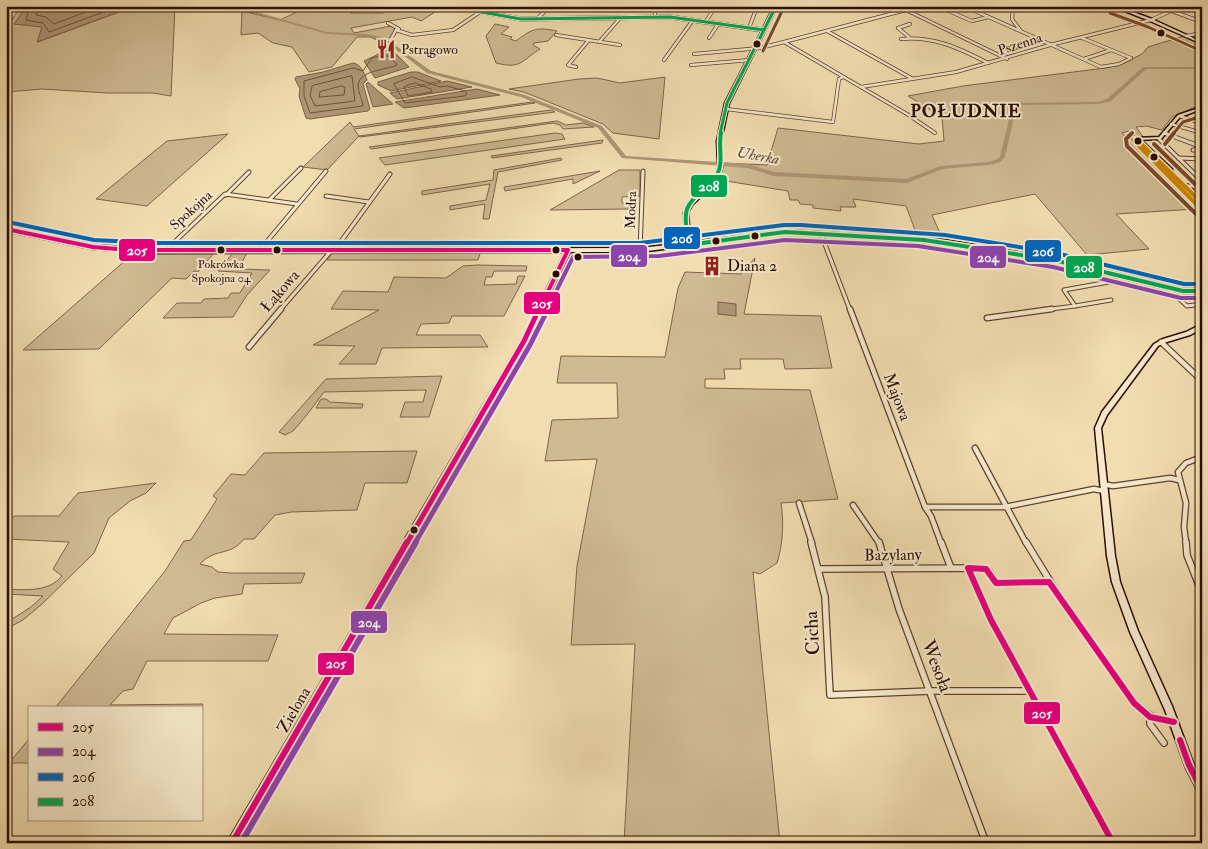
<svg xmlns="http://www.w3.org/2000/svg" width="1208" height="849" viewBox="0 0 1208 849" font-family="'IM FELL Double Pica',serif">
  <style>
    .green { fill: #cfba92; stroke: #7d6449 }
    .water { fill: #ae9674; stroke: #7a5f46 }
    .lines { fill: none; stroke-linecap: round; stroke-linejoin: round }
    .shore { stroke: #6c523a; stroke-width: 1 }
    .river { fill: #ae9674; fill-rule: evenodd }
    .street-far3-casing { stroke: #5c412c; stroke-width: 4 }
    .street-far2-casing { stroke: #5c412c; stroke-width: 5 }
    .street-far1-casing { stroke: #5c412c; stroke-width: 7 }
    .street-casing { stroke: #5c412c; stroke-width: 8 }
    .secondary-casing { stroke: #2b0d00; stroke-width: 3 }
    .street-far3 { stroke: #f6e9cc; stroke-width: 2.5 }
    .street-far2 { stroke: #f6e9cc; stroke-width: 3 }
    .street-far1 { stroke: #f6e9cc; stroke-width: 4.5 }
    .street { stroke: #f6e9cc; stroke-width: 5.5 }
    .secondary { fill: #f6e9cc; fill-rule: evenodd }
    .bus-1-far2-casing { stroke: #f6e9cc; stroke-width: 7 }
    .bus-1-far1-casing { stroke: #f6e9cc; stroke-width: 9 }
    .bus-1-casing { stroke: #f6e9cc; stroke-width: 10 }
    .bus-2-far2-casing { stroke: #f6e9cc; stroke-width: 7 }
    .bus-2-far1-casing { stroke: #f6e9cc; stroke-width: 9 }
    .bus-2-casing { stroke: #f6e9cc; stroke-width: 10 }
    .bus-3-casing { stroke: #f6e9cc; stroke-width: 7 }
    .bus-4-far1-casing { stroke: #f6e9cc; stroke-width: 5 }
    .bus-4-casing { stroke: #f6e9cc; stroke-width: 7 }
    .bus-5-far1-casing { stroke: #f6e9cc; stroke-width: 5 }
    .bus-5-casing { stroke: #f6e9cc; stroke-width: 7 }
    .bus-6-casing { stroke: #f6e9cc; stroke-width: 7 }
    .bus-1-far2 { stroke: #e5007d; stroke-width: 4 }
    .bus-1-far1 { stroke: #e5007d; stroke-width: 5 }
    .bus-1 { stroke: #e5007d; stroke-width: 6 }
    .bus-2-far2 { stroke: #8e44ad; stroke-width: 4 }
    .bus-2-far1 { stroke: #8e44ad; stroke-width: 5 }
    .bus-2 { stroke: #8e44ad; stroke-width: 6 }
    .bus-3 { stroke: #0065bd; stroke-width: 4 }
    .bus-4-far1 { stroke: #00a651; stroke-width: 3 }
    .bus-4 { stroke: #00a651; stroke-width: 4 }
    .bus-5-far1 { stroke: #7a4b2a; stroke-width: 3 }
    .bus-5 { stroke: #7a4b2a; stroke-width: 4 }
    .bus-6 { stroke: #ce8700; stroke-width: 4 }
    .bus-dot { fill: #2b0d00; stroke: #f6e9cc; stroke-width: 2 }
    .labels { text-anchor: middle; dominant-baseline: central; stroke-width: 4; stroke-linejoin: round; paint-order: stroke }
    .far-bus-label { font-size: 12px; fill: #2b0d00; stroke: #f6e9cc }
    .far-street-label { font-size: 14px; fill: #2b0d00; stroke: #f6e9cc }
    .far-poi-label { font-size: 14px; fill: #2b0d00; stroke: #f6e9cc; text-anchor: start }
    .far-water-label { font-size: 15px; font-style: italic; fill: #664b34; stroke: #f6e9cc }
    .poi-label { font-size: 16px; fill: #2b0d00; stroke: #f6e9cc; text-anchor: start }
    .street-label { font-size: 16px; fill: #2b0d00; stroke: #f6e9cc }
    .far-district-label { font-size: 18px; font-weight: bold; letter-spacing: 1px; fill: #2b0d00; stroke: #f6e9cc }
    .near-street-label { font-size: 19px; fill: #2b0d00; stroke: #f6e9cc }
    .line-badge { stroke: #f6e9cc; stroke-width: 2 }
    .badge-label { font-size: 14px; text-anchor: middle; font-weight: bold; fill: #fff }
  </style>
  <rect width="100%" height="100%" fill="#f1ddb0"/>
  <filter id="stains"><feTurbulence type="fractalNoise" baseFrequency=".004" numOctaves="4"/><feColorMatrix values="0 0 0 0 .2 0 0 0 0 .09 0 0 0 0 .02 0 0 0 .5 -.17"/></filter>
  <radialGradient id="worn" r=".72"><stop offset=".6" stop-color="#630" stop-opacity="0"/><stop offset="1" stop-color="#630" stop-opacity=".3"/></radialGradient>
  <g class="green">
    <path d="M 21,6 L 27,6 L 42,27 L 38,42 L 135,6 L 175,6 L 171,96 L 153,93 L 108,93 L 42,89 L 6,92 L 6,29 Z"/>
    <path d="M 319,6 L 357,6 L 351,13 L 383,13 L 389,8 L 404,11 L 411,6 L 443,7 L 421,21 L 412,17 L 351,28 L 354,33 L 391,26 L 396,29 L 389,39 L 382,42 L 370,37 L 357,37 L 332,67 L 309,72 L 292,47 L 273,43 L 258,33 L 241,35 L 242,11 L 280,20 L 297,12 Z"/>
    <path d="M 495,24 L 509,27 L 501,34 L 512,37 L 510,39 L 516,41 C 533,28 537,27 557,31 L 548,41 L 534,43 L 533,45 L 540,49 C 520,62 521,69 496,63 L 486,36 Z"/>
    <path d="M 1184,36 L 1202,45 L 1202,104 L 1172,117 L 1162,130 L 1146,126 L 1136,127 L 1144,138 L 1136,137 L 1129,131 L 1122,133 L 1176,184 L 1202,212 L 1202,215 L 1196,209 L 1116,214 L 1149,249 L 1087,255 L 1035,194 L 932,215 L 943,240 L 918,238 L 906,206 L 853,199 L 856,207 L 840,207 L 841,211 L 813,208 L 813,205 L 800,204 L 798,200 L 790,200 L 788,191 L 720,180 L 723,163 L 767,165 L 778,128 L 919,144 L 944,141 L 942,117 L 908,96 L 963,86 L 1105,68 L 1122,64 L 1142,54 L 1148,47 Z"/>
    <path d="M 665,77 L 659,139 L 613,133 L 603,124 L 524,92 L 509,89 L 579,79 L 597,78 L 620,83 Z"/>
    <path d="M 532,102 L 535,103 L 354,129 L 359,136 L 551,110 L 555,112 L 360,137 L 359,136 L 327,170 L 303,167 L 350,122 L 353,127 Z"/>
    <path d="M 557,121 L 566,125 L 583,123 L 594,127 L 563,129 L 560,125 L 553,123 L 371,149 L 369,147 Z"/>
    <path d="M 555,133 L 562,134 L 565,139 L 385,165 L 379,158 Z"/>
    <path d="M 228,134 L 147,206 L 96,199 L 167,141 Z"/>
    <path d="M 603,140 L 602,143 L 492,158 L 491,156 Z"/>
    <path d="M 561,158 L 562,160 L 498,172 L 489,219 L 483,219 L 485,204 L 450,210 L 450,206 L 486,200 L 490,184 L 422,195 L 422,191 L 493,180 L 494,170 Z"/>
    <path d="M 619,170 L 640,170 L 640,196 L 622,197 L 622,203 L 629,203 L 628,209 L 550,210 Z"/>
    <path d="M 600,171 L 573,184 L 573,179 L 505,191 L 504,187 Z"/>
    <path d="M 481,251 L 478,260 L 327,260 L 333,252 Z"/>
    <path d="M 135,252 L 214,253 L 198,272 L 194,271 L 186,279 L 172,278 L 99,349 L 23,350 Z"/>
    <path d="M 233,253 L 247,253 L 238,269 L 270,270 L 247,295 L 233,317 L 163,318 L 177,303 L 201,303 L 204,299 L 228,298 L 231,293 L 240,293 L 252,273 L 218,271 Z"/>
    <path d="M 755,258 L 744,314 L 821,316 L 832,368 L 785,369 L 783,359 L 740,359 L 741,369 L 724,369 L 725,379 L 705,379 L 705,388 L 810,390 L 838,499 L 781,503 C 784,523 783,544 777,563 L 760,574 L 753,572 L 780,843 L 624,843 L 635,644 L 571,645 L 577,566 L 597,459 L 545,461 L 552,420 L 618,418 L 617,383 L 557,383 L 561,356 L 665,357 L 678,288 L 685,272 L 741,274 Z"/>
    <path d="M 477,265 L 527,266 L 526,271 L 494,271 L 492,277 L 486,277 L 484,285 L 516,284 L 518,276 L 525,276 L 504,316 L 452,316 L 449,323 L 421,324 L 416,335 L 480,335 L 488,347 L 382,348 L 376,364 L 339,364 L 355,346 L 313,345 L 379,310 L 331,309 L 343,291 L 388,292 L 394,277 L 446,278 L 463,266 Z"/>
    <path d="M 442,376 L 429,417 L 400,417 L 405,402 L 423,402 L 426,390 L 324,392 L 306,416 L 293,431 L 285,435 L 279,432 L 326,379 Z"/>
    <path d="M 321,399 L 326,399 L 330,402 L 363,404 L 362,408 L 316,408 Z"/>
    <path d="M 417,451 L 407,483 L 365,483 L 357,510 L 291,512 L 275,515 L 254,539 L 244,539 C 230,557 216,547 200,564 L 212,567 L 218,572 L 231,573 L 305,573 L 301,583 L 244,584 L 242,594 L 215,598 L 201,603 L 173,618 L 164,634 L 278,635 L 268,661 L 147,661 L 133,689 L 123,691 L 110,705 L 203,704 L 201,708 L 55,708 L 165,571 L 184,541 L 191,540 L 217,499 L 213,496 L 231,474 L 245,475 L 264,453 Z"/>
    <path d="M 156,483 L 146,493 L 130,501 L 109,518 L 94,553 L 42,604 L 23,620 L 6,629 L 6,623 L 31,607 L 43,596 L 6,594 L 6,589 C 26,590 49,592 62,576 L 53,569 L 69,542 L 6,539 L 6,525 L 14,516 L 59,516 L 78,493 Z"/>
    <path d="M 29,739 L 29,763 L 9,763 Z"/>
  </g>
  <g class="water">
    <path d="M 27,6 L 135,6 L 37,42 L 42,27 L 14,24 Z"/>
    <path d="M 387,50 L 393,51 L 409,67 L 375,78 L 364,61 Z"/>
    <path d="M 353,63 C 361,64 364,73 367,80 L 363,84 L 370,109 L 368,111 L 310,119 L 306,118 L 299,96 L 300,89 L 295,79 L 296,77 L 323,72 Z"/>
    <path d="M 411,72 L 418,72 L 441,81 L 391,91 L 378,85 L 378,82 Z"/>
    <path d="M 447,81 L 472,87 L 397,99 L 390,93 Z"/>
    <path d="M 368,82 L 393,104 L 373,107 L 366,84 Z"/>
    <path d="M 477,89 L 500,95 L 404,108 L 395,102 Z"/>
    <path d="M 718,302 L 736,304 L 736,316 L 718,314 Z"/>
  </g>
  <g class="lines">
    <g class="shore">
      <path d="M 30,6 L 26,20 L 43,23 L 49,32 L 120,6"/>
      <path d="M 37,6 L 36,15 L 46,17 L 54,24 L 102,6"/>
      <path d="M 379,56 L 390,56 L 397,65 C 387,70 357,70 358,87 C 358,93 363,99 363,106 L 310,113 L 304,96 L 304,81 L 353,68 L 363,71 L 371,59 Z"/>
      <path d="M 352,76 L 355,101 L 315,106 L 310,95 L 312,86 Z"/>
      <path d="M 412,77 L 440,87 L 447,86 L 465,91 L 467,94 L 464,96 L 405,103 L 394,84 Z"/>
      <path d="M 415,83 L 431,89 L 432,92 L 408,96 L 404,87 Z"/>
      <path d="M 342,86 L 345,88 L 344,95 L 319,97 L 320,92 Z"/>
    </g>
    <path class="river" d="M 228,6 L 235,6 L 327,32 L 366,34 L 385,38 L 431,71 L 525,95 L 602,126 L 626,156 L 748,164 L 774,172 L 906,179 L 941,166 L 987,162 L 996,160 L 1000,157 L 1012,107 L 1016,103 L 1099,102 L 1107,99 L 1143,67 L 1202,67 L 1202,69 L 1146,69 L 1111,101 L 1099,104 L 1019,105 L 1016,108 L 1005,157 L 1000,162 L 989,165 L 942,169 L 907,183 L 774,176 L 748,168 L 622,158 L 598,128 L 521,97 L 427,73 L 383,40 L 366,36 L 327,34 Z"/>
    <defs>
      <g id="street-far3">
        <path d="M 655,6 L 655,16"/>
        <path d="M 893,6 L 903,11"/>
        <path d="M 937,6 L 972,21 L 988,17"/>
        <path d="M 964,6 L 1101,67 L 1119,64 L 1131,58"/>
        <path d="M 1013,6 L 1012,19 L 1020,30"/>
        <path d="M 1158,6 L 1202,22"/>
        <path d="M 1192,6 L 1202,10"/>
        <path d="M 906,10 L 1007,59"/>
        <path d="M 537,19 L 550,6"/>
        <path d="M 706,21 L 716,6"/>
        <path d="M 388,23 L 399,29"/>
        <path d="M 749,28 L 755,12"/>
        <path d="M 898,28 L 909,37"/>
        <path d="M 898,28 L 910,24"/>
        <path d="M 827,31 L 913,79"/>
        <path d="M 556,35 L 620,45"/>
        <path d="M 1186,36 L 1202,33"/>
        <path d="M 709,38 L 719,23"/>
        <path d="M 1082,38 L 1131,58"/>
        <path d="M 901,39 C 934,36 959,48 988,63"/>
        <path d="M 600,41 L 621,17"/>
        <path d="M 784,42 L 921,6"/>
        <path d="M 389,49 L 392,47 L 383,42 L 391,39 L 396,30 L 412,35 L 453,30 L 480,12"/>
        <path d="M 694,54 L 760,48 L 784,42 L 907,114 L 935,133"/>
        <path d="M 1084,59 L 1111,50"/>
        <path d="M 664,60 L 693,20"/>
        <path d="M 691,65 L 750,60"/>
        <path d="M 576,67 L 568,65 L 589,40"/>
        <path d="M 861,87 L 956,72 L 1050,45 L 1151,20 L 1182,6"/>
        <path d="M 726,109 L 833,122 L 839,79 L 843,77"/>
        <path d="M 1179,116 L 1202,123"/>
        <path d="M 1171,124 L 1202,133"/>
        <path d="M 1164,133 L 1167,134"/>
      </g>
      <g id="street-far2">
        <path d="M 1164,133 L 1202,147"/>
        <path d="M 1159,139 L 1202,181"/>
        <path d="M 1193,150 L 1202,150"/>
        <path d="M 1179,158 L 1202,159"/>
        <path d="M 1185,186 L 1202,186"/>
        <path d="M 226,195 L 249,172"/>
        <path d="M 326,196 L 369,202"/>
        <path d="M 269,200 L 301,168"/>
        <path d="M 821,234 L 850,310"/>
        <path d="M 640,250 L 643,171"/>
        <path d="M 165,251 L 225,194 L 297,204"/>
        <path d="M 259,251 L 326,171"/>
        <path d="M 334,251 L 390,174"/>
        <path d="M 1166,287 L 1187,306 L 1202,304"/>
        <path d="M 1075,306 L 1111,300"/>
        <path d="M 280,310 L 331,251"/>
        <path d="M 1043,310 L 1075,306 L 1064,290 L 1131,278"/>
      </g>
      <g id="street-far1">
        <path d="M 850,309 L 925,507 L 931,516 L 941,543"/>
        <path d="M 987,318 L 1052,309"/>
        <path d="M 1161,342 L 1197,376"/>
        <path d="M 249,347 L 281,309"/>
        <path d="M 975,448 L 1026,543"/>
        <path d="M 1103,484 L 1113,486 L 1170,478 L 1179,480"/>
        <path d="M 799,503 L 812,543"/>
        <path d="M 853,505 L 879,543"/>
        <path d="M 925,507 L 1005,507 L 1094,489 L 1104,491"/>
        <path d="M 1186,543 L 1184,527 L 1186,503 L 1178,472 L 1186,463 L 1202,457"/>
      </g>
      <g id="street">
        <path d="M 811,542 L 825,597 L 830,695 L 931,691 L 1029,691"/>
        <path d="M 879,542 L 899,609 L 986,843"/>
        <path d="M 941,542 L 951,568"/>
        <path d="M 1026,542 L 1064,604 L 1130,698 C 1144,714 1152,718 1173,722"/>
        <path d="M 1186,542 L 1187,555 L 1202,593"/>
        <path d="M 968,568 L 991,620 L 1113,843"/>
        <path d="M 819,569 L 982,568 L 989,571 L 996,583 L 1049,582"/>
        <path d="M 1150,717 L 1150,724 L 1164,743"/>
      </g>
      <g id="secondary">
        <path d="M 445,6 L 453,6 L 521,18 L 670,16 L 763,29 L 774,6 L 777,6 L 729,103 L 721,141 L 722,167 L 720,174 L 713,185 L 692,205 L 688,212 L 690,242 L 785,231 L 800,231 L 944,240 L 1054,258 L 1183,289 L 1202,289 L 1202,293 L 1183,293 L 1054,262 L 944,244 L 800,233 L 785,233 L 690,245 L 688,247 L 686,246 L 640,252 L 570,252 L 527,341 L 237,843 L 227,843 L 521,341 L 565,252 L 154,253 L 93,249 L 6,231 L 6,228 L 93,245 L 154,249 L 640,248 L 685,243 L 684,212 L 688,203 L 709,183 L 716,174 L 718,167 L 717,141 L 725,103 L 762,31 L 670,18 L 521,20 Z"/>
        <path d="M 1112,6 L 1117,6 L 1152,19 L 1202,42 L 1202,44 L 1150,21 Z"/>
        <path d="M 1202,107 L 1202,109 L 1180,117 L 1161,139 L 1137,140 L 1136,141 L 1202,207 L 1202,211 L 1131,141 L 1136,138 L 1159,137 L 1178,115 Z"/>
        <path d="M 1142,143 L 1144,143 L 1172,169 L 1172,171 L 1168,171 L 1142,145 Z"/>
        <path d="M 1184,185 L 1188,185 L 1202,200 L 1202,204 L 1184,187 Z"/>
        <path d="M 1202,324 L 1202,329 L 1190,335 L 1167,342 L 1158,346 L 1107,415 L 1101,428 L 1115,556 L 1120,582 L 1138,631 L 1172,706 L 1193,763 L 1202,780 L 1202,794 L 1199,793 L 1186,768 L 1165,710 L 1130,632 L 1112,582 L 1107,556 L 1095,428 L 1102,412 L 1154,344 L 1163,339 L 1186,332 Z"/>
      </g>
    </defs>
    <use href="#street-far3" class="street-far3-casing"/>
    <use href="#street-far2" class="street-far2-casing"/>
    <use href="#street-far1" class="street-far1-casing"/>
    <use href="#street" class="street-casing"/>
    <use href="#secondary" class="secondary-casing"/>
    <use href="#street-far3" class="street-far3"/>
    <use href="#street-far2" class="street-far2"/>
    <use href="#street-far1" class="street-far1"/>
    <use href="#street" class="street"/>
    <use href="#secondary" class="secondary"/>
    <defs>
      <path id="bus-1-far2" d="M 6,229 L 93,247 L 129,250 L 568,250 L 539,310"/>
      <path id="bus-1-far1" d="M 407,543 L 524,341 L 539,309"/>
      <g id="bus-1">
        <path d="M 1180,740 L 1189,765 L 1202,790"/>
        <path d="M 232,843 L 407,542"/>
        <path d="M 1113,843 L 991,620 L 968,568 L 986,569 L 996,583 L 1049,582 L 1134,703 L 1150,717 L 1174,722"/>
      </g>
      <path id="bus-2-far2" d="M 547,310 L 573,257 L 659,256 L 785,240 L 918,246 L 1053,267 L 1181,298 L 1202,298"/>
      <path id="bus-2-far1" d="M 415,543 L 530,345 L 548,309"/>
      <path id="bus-2" d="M 241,843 L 416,542"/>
      <path id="bus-3" d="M 8,222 L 94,240 L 154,243 L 640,243 L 784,225 L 801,225 L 945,235 L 1056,253 L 1184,284 L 1202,284"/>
      <g id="bus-4-far1">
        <path d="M 447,6 L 521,19 L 670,17 L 764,30"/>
        <path d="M 720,134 L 727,103 L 776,6"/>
      </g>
      <path id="bus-4" d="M 721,133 C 718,146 724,163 717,175 C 710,188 687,198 686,214 C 685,224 687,235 688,245 L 785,232 L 924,240 L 1054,260 L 1183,291 L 1202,291"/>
      <g id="bus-5-far1">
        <path d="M 1110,13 L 1148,27 L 1199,50"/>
        <path d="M 763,51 L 783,9"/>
        <path d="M 1173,134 L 1183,122 L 1202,116"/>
      </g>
      <g id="bus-5">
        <path d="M 1132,133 L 1126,139 L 1127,146 L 1197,215"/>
        <path d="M 1154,144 L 1197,186"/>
        <path d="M 1165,144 L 1174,133"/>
      </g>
      <path id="bus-6" d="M 1202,203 L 1136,139 L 1133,140 L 1202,210"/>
    </defs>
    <use href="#bus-1-far2" class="bus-1-far2-casing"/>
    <use href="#bus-1-far1" class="bus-1-far1-casing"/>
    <use href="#bus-1" class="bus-1-casing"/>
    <use href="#bus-2-far2" class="bus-2-far2-casing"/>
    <use href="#bus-2-far1" class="bus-2-far1-casing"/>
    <use href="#bus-2" class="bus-2-casing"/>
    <use href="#bus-3" class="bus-3-casing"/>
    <use href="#bus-4-far1" class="bus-4-far1-casing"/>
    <use href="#bus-4" class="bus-4-casing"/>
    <use href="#bus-5-far1" class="bus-5-far1-casing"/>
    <use href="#bus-5" class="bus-5-casing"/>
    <use href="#bus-6" class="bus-6-casing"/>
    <use href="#bus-1-far2" class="bus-1-far2"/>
    <use href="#bus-1-far1" class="bus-1-far1"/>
    <use href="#bus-1" class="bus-1"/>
    <use href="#bus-2-far2" class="bus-2-far2"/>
    <use href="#bus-2-far1" class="bus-2-far1"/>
    <use href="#bus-2" class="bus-2"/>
    <use href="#bus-3" class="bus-3"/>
    <use href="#bus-4-far1" class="bus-4-far1"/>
    <use href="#bus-4" class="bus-4"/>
    <use href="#bus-5-far1" class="bus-5-far1"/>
    <use href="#bus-5" class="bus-5"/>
    <use href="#bus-6" class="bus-6"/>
  </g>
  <defs>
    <symbol id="restaurant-bare" viewBox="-9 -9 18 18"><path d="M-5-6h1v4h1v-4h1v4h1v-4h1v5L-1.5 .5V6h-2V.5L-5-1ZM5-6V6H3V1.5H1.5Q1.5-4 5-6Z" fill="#8f2418" stroke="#f6e9cc" stroke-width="2.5" paint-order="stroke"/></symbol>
    <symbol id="building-bare" viewBox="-9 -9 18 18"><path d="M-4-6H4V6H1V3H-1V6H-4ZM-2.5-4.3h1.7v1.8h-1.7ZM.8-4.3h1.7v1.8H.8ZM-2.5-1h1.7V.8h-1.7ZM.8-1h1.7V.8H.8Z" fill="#8f2418" stroke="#f6e9cc" stroke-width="2.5" paint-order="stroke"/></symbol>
  </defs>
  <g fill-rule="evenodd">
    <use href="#restaurant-bare" x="372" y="35" width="28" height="28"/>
    <use href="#building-bare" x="698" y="252" width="28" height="28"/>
  </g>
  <g class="bus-dot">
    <circle cx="1161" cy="33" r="4.5"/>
    <circle cx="757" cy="44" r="4.5"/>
    <circle cx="1138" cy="141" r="4.5"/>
    <circle cx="1154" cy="157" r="4.5"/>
    <circle cx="755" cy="236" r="4.5"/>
    <circle cx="716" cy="241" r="4.5"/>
    <circle cx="221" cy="250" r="4.5"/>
    <circle cx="277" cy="250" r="4.5"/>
    <circle cx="556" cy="250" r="4.5"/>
    <circle cx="578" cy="257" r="4.5"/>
    <circle cx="556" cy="274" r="4.5"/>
    <circle cx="414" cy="530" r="4.5"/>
  </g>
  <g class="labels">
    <g class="far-bus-label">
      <text x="221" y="264">Pokrówka<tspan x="221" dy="14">Spokojna 04</tspan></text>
    </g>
    <g class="far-street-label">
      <text transform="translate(1020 44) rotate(-18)">Pszenna</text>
      <text transform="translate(191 210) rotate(-42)">Spokojna</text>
      <text transform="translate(631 210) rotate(-88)">Modra</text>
    </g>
    <g class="far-poi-label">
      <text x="401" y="49">Pstrągowo</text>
    </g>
    <g class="far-water-label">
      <text transform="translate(758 156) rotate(10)">Uherka</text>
    </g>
    <g class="poi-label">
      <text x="727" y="266">Diana 2</text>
    </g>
    <g class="street-label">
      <text transform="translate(280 291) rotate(-49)">Łąkowa</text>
      <text transform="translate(897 397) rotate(69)">Majowa</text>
      <text transform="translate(893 555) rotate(-1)">Bazylany</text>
      <text transform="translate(294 710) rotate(-60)">Zielona</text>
    </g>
    <g class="far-district-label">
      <text x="966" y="111">POŁUDNIE</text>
    </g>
    <g class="near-street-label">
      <text transform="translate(812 633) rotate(-93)">Cicha</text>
      <text transform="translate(937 666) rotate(69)">Wesoła</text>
    </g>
  </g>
  <g class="line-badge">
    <rect x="690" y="174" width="38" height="24" rx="5" fill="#00a651"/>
    <rect x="663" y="226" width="38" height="24" rx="5" fill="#0065bd"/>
    <rect x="118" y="238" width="38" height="24" rx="5" fill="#e5007d"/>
    <rect x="1024" y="239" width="38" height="24" rx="5" fill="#0065bd"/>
    <rect x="610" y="244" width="38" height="24" rx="5" fill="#8e44ad"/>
    <rect x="969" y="245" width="38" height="24" rx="5" fill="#8e44ad"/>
    <rect x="1065" y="255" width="38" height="24" rx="5" fill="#00a651"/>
    <rect x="523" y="291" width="38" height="24" rx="5" fill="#e5007d"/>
    <rect x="350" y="610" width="38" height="24" rx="5" fill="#8e44ad"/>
    <rect x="317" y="652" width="38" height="24" rx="5" fill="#e5007d"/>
    <rect x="1023" y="701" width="38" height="24" rx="5" fill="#e5007d"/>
  </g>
  <g class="badge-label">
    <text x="709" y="191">208</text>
    <text x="682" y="243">206</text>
    <text x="137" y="255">205</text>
    <text x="1043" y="256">206</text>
    <text x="629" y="261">204</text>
    <text x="988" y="262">204</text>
    <text x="1084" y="272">208</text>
    <text x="542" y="308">205</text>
    <text x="369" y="627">204</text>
    <text x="336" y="668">205</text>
    <text x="1042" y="718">205</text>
  </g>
  <rect width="1208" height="849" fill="none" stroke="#f1ddb0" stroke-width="25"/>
  <rect x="8" y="8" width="1193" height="834" fill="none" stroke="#2b0d00" stroke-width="2.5"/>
  <rect x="12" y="12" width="1183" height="824" fill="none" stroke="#2b0d00"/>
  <rect x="28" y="706" width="175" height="115" fill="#f6e9cc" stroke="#a5917a"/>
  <rect x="38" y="723" width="25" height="8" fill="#e5007d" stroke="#a5917a"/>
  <text x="72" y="732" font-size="15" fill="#2b0d00">205</text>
  <rect x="38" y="748" width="25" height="8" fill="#8e44ad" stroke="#a5917a"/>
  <text x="72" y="756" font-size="15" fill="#2b0d00">204</text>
  <rect x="38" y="773" width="25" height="8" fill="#0065bd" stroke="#a5917a"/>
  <text x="72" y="782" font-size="15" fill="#2b0d00">206</text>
  <rect x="38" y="798" width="25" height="8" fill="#00a651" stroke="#a5917a"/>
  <text x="72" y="806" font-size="15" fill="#2b0d00">208</text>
  <rect width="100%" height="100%" filter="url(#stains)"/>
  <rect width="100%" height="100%" fill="url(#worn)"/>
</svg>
